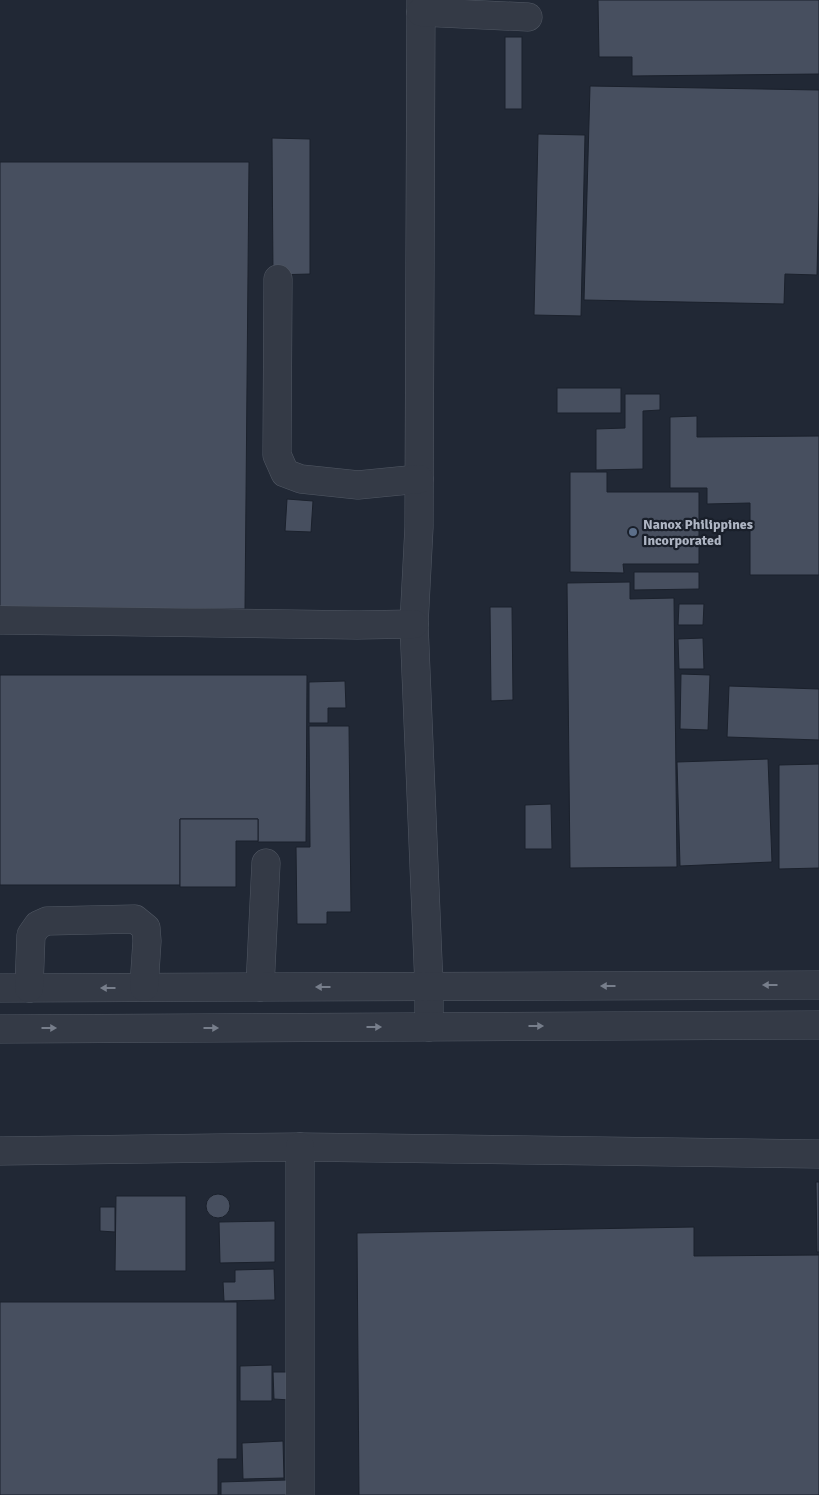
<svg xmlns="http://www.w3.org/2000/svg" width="819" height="1495" viewBox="0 0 819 1495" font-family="Signika,sans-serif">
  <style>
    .building { fill: #474f5f; stroke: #1b212c }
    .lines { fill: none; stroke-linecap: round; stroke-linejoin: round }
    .minor-casing { stroke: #515864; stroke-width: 29 }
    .minor { stroke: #343a46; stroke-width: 28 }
    .oneway { fill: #777e8b }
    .service-dot { fill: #5c6f8a; stroke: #191f2a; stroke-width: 2 }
    .labels { text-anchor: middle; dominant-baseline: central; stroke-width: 4.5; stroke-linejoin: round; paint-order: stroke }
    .poi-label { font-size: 14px; font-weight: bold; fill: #aeb5c3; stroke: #191f2a; text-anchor: start }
  </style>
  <rect width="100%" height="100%" fill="#212835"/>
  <g class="building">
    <path d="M 598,0 L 819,0 L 819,74 L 632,76 L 632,57 L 599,57 Z"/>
    <rect x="505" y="37" width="17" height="72"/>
    <path d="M 590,86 L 819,90 L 819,192 L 817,275 L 785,274 L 784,304 L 584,300 Z"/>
    <path d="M 538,134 L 585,135 L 581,316 L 534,315 Z"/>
    <path d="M 272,138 L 310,139 L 310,274 L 273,275 Z"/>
    <path d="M 0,162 L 249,162 L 245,609 L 0,609 Z"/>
    <rect x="557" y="388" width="64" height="25"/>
    <path d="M 625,394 L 660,394 L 660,410 L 643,411 L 643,469 L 596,470 L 596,429 L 625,428 Z"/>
    <path d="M 697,416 L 697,437 L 819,436 L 819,575 L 750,575 L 750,503 L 707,504 L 707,488 L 670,488 L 670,417 Z"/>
    <path d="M 570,472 L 607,472 L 607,492 L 699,492 L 699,564 L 623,564 L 624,573 L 570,572 Z"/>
    <path d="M 287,499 L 313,501 L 311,532 L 285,531 Z"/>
    <path d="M 634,572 L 699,572 L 699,589 L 634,590 Z"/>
    <path d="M 630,582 L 630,599 L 674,598 L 677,867 L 570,868 L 567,583 Z"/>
    <path d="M 679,604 L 704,604 L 703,625 L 678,625 Z"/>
    <path d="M 490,607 L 512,607 L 513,700 L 491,701 Z"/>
    <path d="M 703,638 L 704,669 L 679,669 L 678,639 Z"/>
    <path d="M 681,674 L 710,675 L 708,730 L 680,729 Z"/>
    <path d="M 0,675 L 307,675 L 306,842 L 258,842 L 258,819 L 180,819 L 180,885 L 0,885 Z"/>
    <path d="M 345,681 L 346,708 L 328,708 L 328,723 L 309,723 L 309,682 Z"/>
    <path d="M 729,686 L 819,689 L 819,740 L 727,737 Z"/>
    <path d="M 309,726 L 349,726 L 351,912 L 327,912 L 327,924 L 297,924 L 296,847 L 310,847 Z"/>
    <path d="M 768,759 L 772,862 L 680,866 L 677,762 Z"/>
    <path d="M 819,764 L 819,868 L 779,869 L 779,765 Z"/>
    <path d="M 551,804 L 552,849 L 525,849 L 525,805 Z"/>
    <path d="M 180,819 L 258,819 L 258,841 L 236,841 L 236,887 L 180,887 Z"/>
    <path d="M 816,1182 L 819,1182 L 819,1252 L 817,1252 Z"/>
    <circle cx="218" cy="1206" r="12"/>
    <path d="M 116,1196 L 186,1196 L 186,1271 L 115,1271 Z"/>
    <path d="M 100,1207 L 115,1207 L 115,1232 L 100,1231 Z"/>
    <path d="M 275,1221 L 275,1262 L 220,1263 L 219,1222 Z"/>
    <path d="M 694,1227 L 694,1256 L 819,1255 L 819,1495 L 359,1495 L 357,1233 Z"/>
    <path d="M 274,1269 L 275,1300 L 224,1301 L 223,1282 L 235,1282 L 235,1270 Z"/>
    <path d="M 0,1302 L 237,1302 L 237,1459 L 218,1459 L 218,1495 L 0,1495 Z"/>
    <path d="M 272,1365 L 272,1401 L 240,1401 L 240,1366 Z"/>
    <path d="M 273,1372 L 290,1372 L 290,1400 L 274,1399 Z"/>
    <path d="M 283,1441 L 284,1478 L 243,1479 L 242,1443 Z"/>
    <path d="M 287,1480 L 287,1495 L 221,1495 L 221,1482 Z"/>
  </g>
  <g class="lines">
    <defs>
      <g id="minor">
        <path d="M 421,0 L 419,527 L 414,624 L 429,986 L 429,1027"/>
        <path d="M 421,12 L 528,17"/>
        <path d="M 278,279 L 277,455 L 285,473 L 301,479 L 358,485 L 419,479"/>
        <path d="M 0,620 L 357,625 L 414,624"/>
        <path d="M 260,987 L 266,863"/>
        <path d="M 0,988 L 819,985"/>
        <path d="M 29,988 L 31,935 L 38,925 L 47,921 L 135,919 L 146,928 L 147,941 L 144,987"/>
        <path d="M 0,1029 L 819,1025"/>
        <path d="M 0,1151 L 300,1147 L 819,1154"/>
        <path d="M 300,1495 L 300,1147"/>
      </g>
    </defs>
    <use href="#minor" class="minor-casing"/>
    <use href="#minor" class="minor"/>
  </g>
  <defs><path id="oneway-solid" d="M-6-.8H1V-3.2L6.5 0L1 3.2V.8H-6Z" transform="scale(1.25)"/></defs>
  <g class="oneway">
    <use href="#oneway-solid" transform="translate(770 985) rotate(180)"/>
    <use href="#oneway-solid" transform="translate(608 986) rotate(180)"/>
    <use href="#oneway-solid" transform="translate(323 987) rotate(180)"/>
    <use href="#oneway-solid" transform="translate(108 988) rotate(180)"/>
    <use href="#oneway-solid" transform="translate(536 1026)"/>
    <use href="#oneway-solid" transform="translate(374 1027)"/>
    <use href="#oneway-solid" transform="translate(49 1028)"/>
    <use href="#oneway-solid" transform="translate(211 1028)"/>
  </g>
  <circle class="service-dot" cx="633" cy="532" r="5"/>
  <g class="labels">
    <g class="poi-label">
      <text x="643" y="524">Nanox Philippines<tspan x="643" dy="16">Incorporated</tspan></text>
    </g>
  </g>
</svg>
